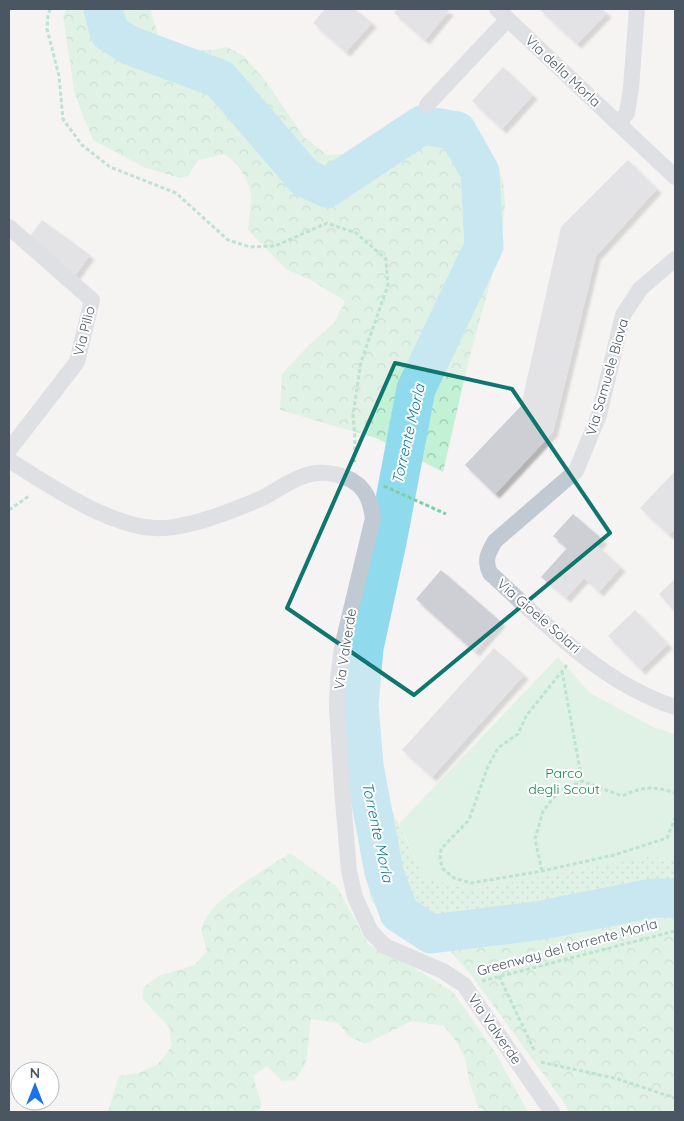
<svg xmlns="http://www.w3.org/2000/svg" width="684" height="1121" viewBox="0 0 684 1121" font-family="Quicksand,sans-serif">
  <style>
    .grass { fill: url(#grass-dots) }
    .forest { fill: url(#forest-crowns) }
    .green { fill: #c3f1d5 }
    .lines { fill: none; stroke-linecap: round; stroke-linejoin: round }
    .river { stroke: #90daee; stroke-width: 39 }
    .building { fill: #cdcfd5; filter: url(#shadow) }
    .path { stroke: #7ad0a6; stroke-width: 3; stroke-dasharray: 4 2.5; stroke-linecap: butt }
    .street { stroke: #c1cad2; stroke-width: 16 }
    .marked { fill: none; stroke: #0f766e; stroke-width: 4; stroke-linejoin: round }
    .labels { text-anchor: middle; dominant-baseline: central; stroke-width: 4; stroke-linejoin: round; paint-order: stroke }
    .street-label { font-size: 14px; fill: #4a5661; stroke: #fff }
    .park-label { font-size: 14px; fill: #17864f; stroke: #fff }
    .water-label { font-size: 15px; font-style: italic; fill: #0c7c9b; stroke: #fff }
  </style>
  <defs>
    <pattern id="grass-dots" width="8" height="8" patternUnits="userSpaceOnUse" patternTransform="scale(1.25)"><rect width="8" height="8" fill="#c3f1d5"/><path d="M2 2h.1M6 6h.1" fill="none" stroke="#a0c6b0" stroke-width="1.8" stroke-linecap="round"/></pattern>
    <pattern id="forest-crowns" width="20" height="18" patternUnits="userSpaceOnUse" patternTransform="scale(1.25)"><rect width="20" height="18" fill="#c3f1d5"/><path d="M2 6a3 3 0 1 1 6 0M12 15a3 3 0 1 1 6 0" fill="none" stroke="#a0c6b0"/></pattern>
    <filter id="shadow"><feDropShadow dx="4.5" dy="4.5" stdDeviation="1" flood-color="#0004"/></filter>
  </defs>
  <rect width="100%" height="100%" fill="#f5f3f3"/>
  <path class="grass" d="M 373,709 L 386,798 L 424,878 L 646,857 L 675,858 L 675,902 L 656,902 L 440,942 L 406,938 L 370,899 L 355,780 Z"/>
  <g class="forest">
    <path d="M 66,9 L 150,9 L 158,35 L 171,44 L 173,50 L 212,50 L 227,47 L 244,56 L 265,80 L 304,137 L 327,155 L 349,154 L 407,127 L 436,121 L 458,127 L 477,139 L 493,158 L 503,181 L 505,204 L 501,244 L 469,359 L 443,472 L 376,438 L 280,410 L 282,374 L 307,347 L 335,322 L 345,301 L 311,280 L 286,269 L 248,230 C 249,219 251,208 251,197 C 250,181 238,162 224,154 L 198,160 L 188,176 L 180,178 L 146,168 L 93,140 L 75,95 L 63,16 Z"/>
    <path d="M 290,853 L 337,887 L 368,944 L 411,966 L 453,992 L 495,1052 L 528,1112 L 485,1112 L 478,1107 L 469,1080 L 465,1058 L 456,1041 L 444,1026 L 412,1021 L 365,1044 L 347,1035 L 339,1023 L 311,1019 L 306,1063 L 295,1080 L 282,1081 L 267,1066 L 253,1076 L 262,1106 L 256,1112 L 108,1112 L 119,1076 L 138,1073 L 157,1065 L 172,1046 L 169,1027 L 142,998 L 144,987 L 159,976 L 195,965 L 207,951 C 206,944 201,934 202,928 C 206,902 268,868 290,853 Z"/>
    <path d="M 658,905 L 675,905 L 675,1112 L 569,1112 L 563,1101 L 469,972 L 445,946 Z"/>
  </g>
  <path class="green" d="M 558,657 L 590,693 L 655,728 L 675,734 L 675,858 L 646,857 L 472,890 L 424,878 L 399,824 Z"/>
  <g class="lines">
    <path class="river" d="M 103,9 L 109,32 L 129,45 L 220,79 L 305,178 L 327,188 L 422,125 L 457,131 L 480,172 L 484,246 L 416,389 L 387,542 L 364,648 L 359,705 L 364,766 L 384,872 L 399,913 L 431,934 L 542,920 L 653,898 L 675,898"/>
  </g>
  <g class="building">
    <path d="M 325,9 L 355,9 L 372,23 L 346,52 L 313,23 Z"/>
    <path d="M 398,9 L 446,9 L 449,11 L 425,40 L 394,13 Z"/>
    <path d="M 539,9 L 602,9 L 607,13 L 577,44 Z"/>
    <path d="M 503,67 L 533,95 L 502,129 L 472,101 Z"/>
    <path d="M 628,160 L 657,189 L 596,256 L 553,432 L 495,494 L 465,465 L 521,406 L 561,227 Z"/>
    <path d="M 42,220 L 90,255 L 74,277 L 26,242 Z"/>
    <path d="M 675,471 L 675,529 L 669,535 L 640,508 Z"/>
    <path d="M 573,514 L 603,540 L 597,546 L 621,567 L 599,592 L 584,578 L 566,598 L 541,577 L 567,548 L 553,536 Z"/>
    <path d="M 441,570 L 501,622 L 475,652 L 416,599 Z"/>
    <path d="M 675,579 L 675,612 L 659,594 Z"/>
    <path d="M 635,610 L 668,644 L 641,670 L 608,636 Z"/>
    <path d="M 494,648 L 524,675 L 432,777 L 402,750 Z"/>
  </g>
  <g class="lines">
    <g class="path">
      <path d="M 50,9 L 48,16 L 47,29 L 59,76 L 63,119 L 82,145 L 110,167 L 176,193 L 228,240 L 250,247 L 275,246 L 327,223 L 356,233 L 386,259 L 388,285 L 361,362 L 353,415 L 355,438 L 354,462"/>
      <path d="M 384,486 L 446,514"/>
      <path d="M 9,510 L 29,496"/>
      <path d="M 567,665 L 526,716 L 518,734 L 499,747 L 488,766 L 469,820 L 441,849 L 440,860 L 443,869 L 454,878 L 471,883 L 542,871 L 614,855 L 667,838 L 675,818"/>
      <path d="M 562,671 L 582,781"/>
      <path d="M 542,871 L 535,839 L 543,811 L 559,791 L 582,781 L 622,796 C 644,786 653,786 675,793"/>
      <path d="M 499,976 L 534,1050"/>
      <path d="M 482,981 L 675,931"/>
      <path d="M 541,1062 L 618,1079 L 675,1098"/>
    </g>
    <g class="street">
      <path d="M 497,9 L 675,177"/>
      <path d="M 427,105 L 508,19"/>
      <path d="M 619,123 L 627,113 L 631,88 L 637,9"/>
      <path d="M 9,227 L 92,300 L 77,362 L 9,450"/>
      <path d="M 675,259 L 640,289 L 623,315 L 599,415 L 576,471 L 495,541 C 488,553 484,560 490,573 C 546,624 601,683 675,707"/>
      <path d="M 9,460 C 48,485 109,526 155,528 C 185,530 232,511 260,499 C 275,492 288,481 304,476 C 322,469 351,474 363,490 C 370,498 371,508 373,518 L 342,647 L 338,678 L 337,709 L 342,788 L 349,871 L 355,897 L 371,932 L 385,946 L 443,971 L 464,985 L 552,1112"/>
    </g>
  </g>
  <path d="M0 0H684V1121H0ZM 395,363 L 512,389 L 610,533 L 414,695 L 287,608 Z" fill="#f5f3f3" fill-opacity=".55" fill-rule="evenodd"/>
  <path class="marked" d="M 395,363 L 512,389 L 610,533 L 414,695 L 287,608 Z"/>
  <g class="labels">
    <g class="street-label">
      <text transform="translate(563 71) rotate(43)">Via della Morla</text>
      <text transform="translate(84 331) rotate(-76)">Via Pilio</text>
      <text transform="translate(607 377) rotate(-74)">Via Samuele Biava</text>
      <text transform="translate(539 616) rotate(41)">Via Gioele Solari</text>
      <text transform="translate(345 649) rotate(-81)">Via Valverde</text>
      <text transform="translate(567 947) rotate(-15)">Greenway del torrente Morla</text>
      <text transform="translate(495 1029) rotate(55)">Via Valverde</text>
    </g>
    <g class="park-label">
      <text x="564" y="773">Parco<tspan x="564" dy="16">degli Scout</tspan></text>
    </g>
    <g class="water-label">
      <text transform="translate(408 434) rotate(-77)">Torrente Morla</text>
      <text transform="translate(378 832) rotate(78)">Torrente Morla</text>
    </g>
  </g>
  <rect width="684" height="1121" fill="none" stroke="#4a5661" stroke-width="20"/>
  <g transform="translate(35 1086)"><circle r="24" fill="#ffffff" stroke="#b7bbc0"/>
  <path d="M0-4L9 19L0 12L-9 19Z" fill="#1a73e8"/>
  <text y="-8" font-size="14" font-weight="bold" text-anchor="middle" fill="#4a5661">N</text>
  </g>
</svg>
